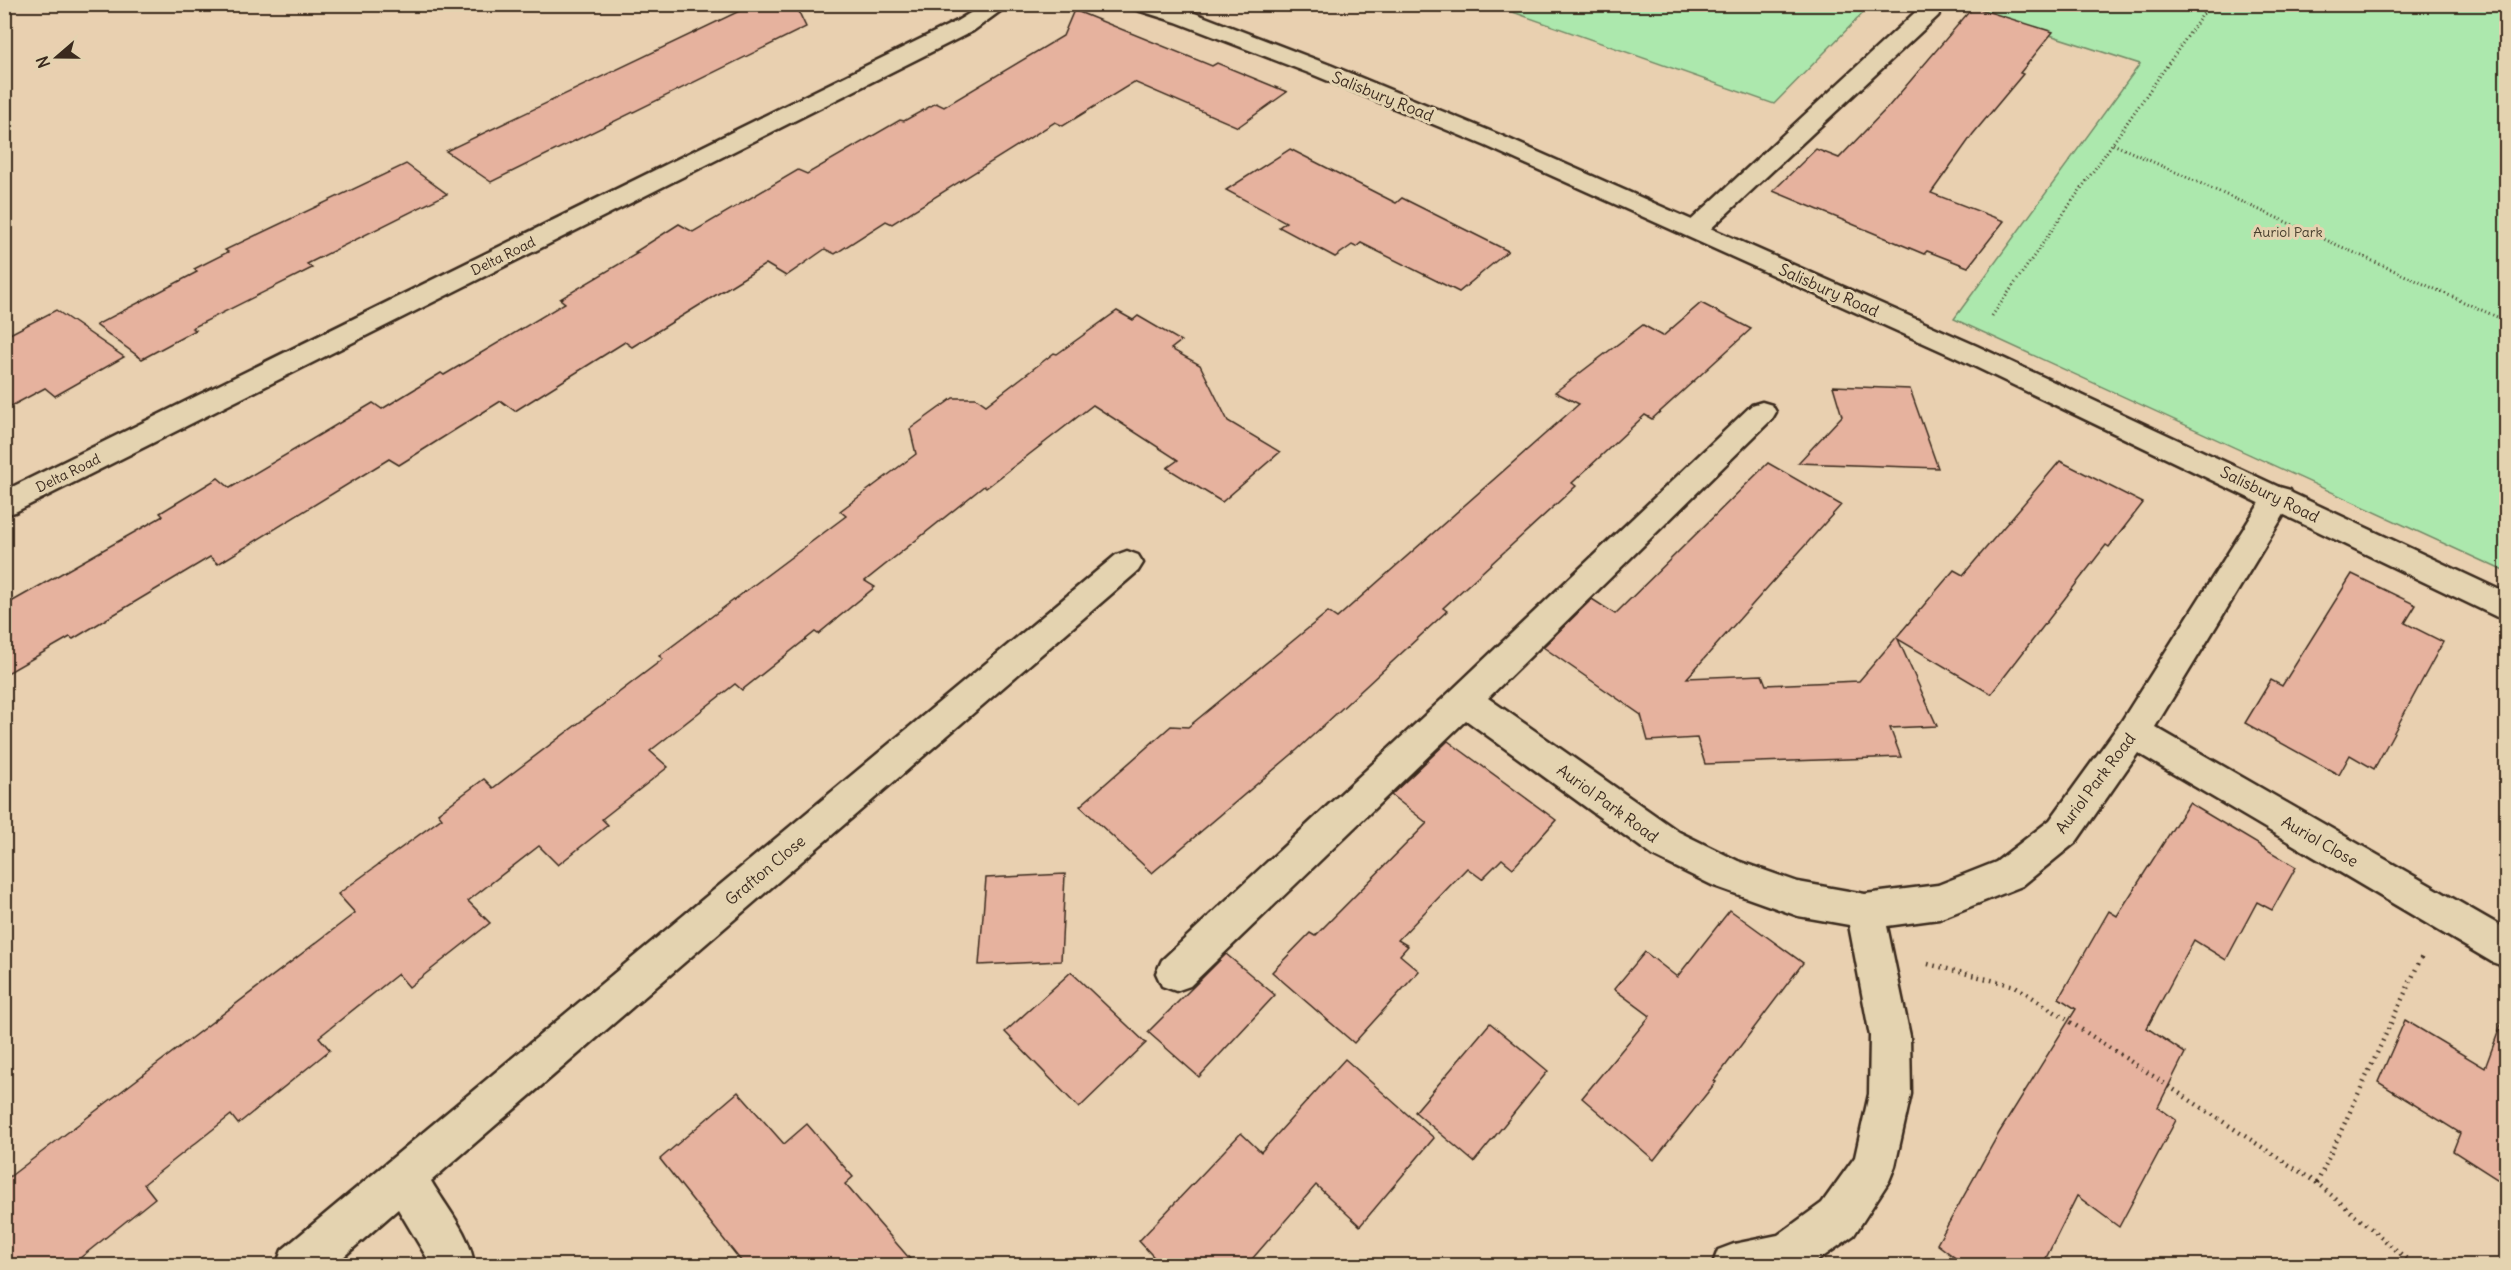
<svg xmlns="http://www.w3.org/2000/svg" width="2511" height="1270" viewBox="0 0 2511 1270" font-family="Delius,sans-serif">
  <style>
    .green { fill: #ace8ad; stroke: #748966; stroke-width: 1.5 }
    .building { fill: #e6b29e; stroke: #3b2a1e; stroke-width: 1.5 }
    .lines { fill: none; stroke-linecap: round; stroke-linejoin: round }
    .lane-casing { stroke: #3b2a1e; stroke-width: 5 }
    .street-casing { stroke: #3b2a1e; stroke-width: 5 }
    .secondary-casing { stroke: #3b2a1e; stroke-width: 5 }
    .path-far1 { stroke: #3b2a1e; stroke-width: 3; stroke-dasharray: 1 3; stroke-linecap: butt }
    .path { stroke: #3b2a1e; stroke-width: 4.5; stroke-dasharray: 1.5 5; stroke-linecap: butt }
    .lane { fill: #e4d3b0; fill-rule: evenodd }
    .street { fill: #e4d3b0; fill-rule: evenodd }
    .secondary { fill: #e4d3b0; fill-rule: evenodd }
    .labels { text-anchor: middle; dominant-baseline: central; stroke-width: 6; stroke-linejoin: round; paint-order: stroke }
    .far-park-label { font-size: 14px; fill: #463d2c; stroke: #e4d3b0 }
    .far-street-label { font-size: 14px; fill: #3b2a1e; stroke: #e4d3b0 }
    .street-label { font-size: 16px; fill: #3b2a1e; stroke: #e4d3b0 }
  </style>
  <rect width="100%" height="100%" fill="#e9d0b0"/>
  <filter id="ink" filterUnits="userSpaceOnUse"><feTurbulence type="fractalNoise" baseFrequency=".0167" numOctaves="2"/><feDisplacementMap in="SourceGraphic" scale="12" xChannelSelector="R" yChannelSelector="G"/><feConvolveMatrix kernelMatrix="1 2 1 2 8 2 1 2 1" color-interpolation-filters="sRGB"/></filter>
  <g filter="url(#ink)">
    <g class="green">
      <path d="M 1493,5 L 1871,5 L 1774,104 Z"/>
      <path d="M 1956,5 L 2506,5 L 2506,572 L 1954,319 L 2140,64 Z"/>
    </g>
    <g class="building">
      <path d="M 754,4 L 795,4 L 806,27 L 491,182 L 446,151 Z"/>
      <path d="M 1973,7 L 2053,32 L 2020,73 L 2023,74 L 1973,134 L 1931,193 L 2004,221 L 1968,267 L 1927,251 L 1924,254 L 1773,191 L 1816,149 L 1839,158 L 1889,106 Z"/>
      <path d="M 1074,10 L 1212,66 L 1217,63 L 1287,92 L 1238,127 L 1134,82 L 1063,126 L 1055,122 L 892,224 L 886,221 L 835,254 L 825,249 L 786,276 L 766,264 L 632,347 L 625,342 L 515,411 L 501,401 L 399,465 L 389,459 L 218,564 L 210,557 L 73,639 L 70,637 L 4,675 L 4,606 L 163,516 L 160,513 L 218,478 L 230,488 L 373,403 L 382,409 L 441,373 L 444,375 L 565,303 L 560,299 L 638,253 L 635,252 L 679,224 L 693,232 L 798,170 L 807,174 L 900,120 L 904,121 L 936,103 L 944,107 L 1063,36 Z"/>
      <path d="M 1290,149 L 1396,203 L 1402,198 L 1508,251 L 1459,292 L 1361,243 L 1356,247 L 1352,245 L 1335,257 L 1279,227 L 1286,222 L 1226,190 Z"/>
      <path d="M 406,164 L 447,194 L 307,264 L 312,268 L 192,328 L 196,330 L 142,359 L 96,325 L 197,272 L 194,269 L 228,252 L 225,250 Z"/>
      <path d="M 1701,303 L 1751,329 L 1652,419 L 1645,415 L 1572,483 L 1576,486 L 1443,608 L 1447,611 L 1297,750 L 1152,873 L 1080,806 L 1171,726 L 1188,727 L 1328,612 L 1337,618 L 1579,404 L 1555,392 L 1643,325 L 1663,336 Z"/>
      <path d="M 56,310 L 124,357 L 55,396 L 45,388 L 4,410 L 4,337 Z"/>
      <path d="M 1117,311 L 1133,320 L 1138,316 L 1181,341 L 1171,349 L 1200,365 L 1228,421 L 1280,452 L 1222,502 L 1167,468 L 1178,460 L 1093,405 L 986,488 L 984,486 L 865,581 L 875,587 L 818,634 L 815,632 L 742,690 L 735,684 L 650,751 L 668,767 L 602,819 L 608,825 L 558,865 L 539,846 L 468,901 L 490,923 L 409,987 L 398,974 L 319,1037 L 330,1050 L 238,1124 L 231,1115 L 144,1184 L 155,1198 L 70,1266 L 4,1266 L 4,1181 L 355,913 L 338,894 L 442,818 L 438,813 L 484,779 L 493,788 L 663,659 L 659,656 L 846,516 L 840,511 L 916,454 L 910,429 L 953,398 L 976,398 L 986,405 L 1054,353 L 1057,354 Z"/>
      <path d="M 1833,386 L 1910,389 L 1938,468 L 1798,463 L 1842,416 Z"/>
      <path d="M 2060,461 L 2143,503 L 2109,547 L 2106,545 L 1991,694 L 1898,639 L 1937,726 L 1890,728 L 1901,757 L 1705,764 L 1697,738 L 1648,741 L 1641,715 L 1543,647 L 1592,599 L 1615,614 L 1768,463 L 1841,505 L 1687,678 L 1762,675 L 1766,685 L 1859,681 L 1954,570 L 1963,575 Z"/>
      <path d="M 2352,574 L 2416,605 L 2405,623 L 2443,642 L 2374,769 L 2350,755 L 2339,775 L 2245,723 L 2271,680 L 2282,686 Z"/>
      <path d="M 1448,741 L 1556,820 L 1513,868 L 1502,859 L 1482,879 L 1467,868 L 1398,940 L 1408,946 L 1400,955 L 1419,971 L 1354,1043 L 1272,972 L 1310,933 L 1315,936 L 1427,823 L 1391,795 Z"/>
      <path d="M 2189,803 L 2296,867 L 2272,910 L 2257,902 L 2226,960 L 2194,940 L 2147,1028 L 2185,1053 L 2158,1107 L 2176,1120 L 2119,1227 L 2077,1196 L 2042,1266 L 1966,1266 L 1937,1244 L 1999,1133 L 2076,1009 L 2059,998 L 2109,911 L 2117,916 Z"/>
      <path d="M 1065,874 L 1061,961 L 979,965 L 986,878 Z"/>
      <path d="M 1730,910 L 1803,963 L 1714,1081 L 1716,1082 L 1654,1160 L 1582,1098 L 1650,1016 L 1614,989 L 1645,952 L 1677,977 Z"/>
      <path d="M 1226,954 L 1275,995 L 1199,1077 L 1148,1032 Z"/>
      <path d="M 1071,972 L 1146,1043 L 1079,1108 L 1005,1032 Z"/>
      <path d="M 2405,1020 L 2485,1068 L 2502,1022 L 2506,1023 L 2506,1185 L 2453,1151 L 2460,1133 L 2378,1082 Z"/>
      <path d="M 1490,1023 L 1548,1071 L 1474,1162 L 1415,1112 Z"/>
      <path d="M 1345,1059 L 1434,1138 L 1360,1226 L 1316,1185 L 1246,1266 L 1162,1266 L 1139,1241 L 1241,1133 L 1261,1152 Z"/>
      <path d="M 738,1092 L 784,1144 L 807,1124 L 853,1177 L 845,1184 L 916,1266 L 745,1266 L 660,1159 Z"/>
    </g>
    <g class="lines">
      <defs>
        <path id="lane" d="M 1930,5 L 1938,6 L 1941,11 L 1938,16 L 1704,235 L 1695,238 L 1686,235 L 1682,230 L 1686,225 L 1922,6 Z"/>
        <g id="street">
          <path d="M 985,4 L 1010,4 L 973,31 L 15,512 L 4,515 L 4,491 L 957,21 Z"/>
          <path d="M 1762,402 L 1772,405 L 1776,412 L 1772,419 L 1488,698 L 1679,832 L 1738,861 L 1798,882 L 1865,894 L 1938,885 L 1996,862 L 2050,820 L 2121,722 L 2268,490 L 2279,487 L 2290,490 L 2294,498 L 2155,727 L 2506,929 L 2506,967 L 2492,962 L 2138,753 L 2076,842 L 2022,886 L 1939,919 L 1887,926 L 1910,1036 L 1911,1094 L 1895,1166 L 1889,1181 L 1854,1235 L 1810,1266 L 1712,1266 L 1718,1250 L 1734,1244 L 1778,1235 L 1822,1203 L 1855,1157 L 1869,1094 L 1870,1036 L 1849,925 L 1798,916 L 1714,886 L 1653,856 L 1466,720 L 1190,986 L 1176,991 L 1162,986 L 1156,973 L 1162,960 L 1452,690 L 1752,405 Z"/>
          <path d="M 1127,551 L 1138,555 L 1143,563 L 1138,571 L 431,1181 C 446,1207 471,1235 474,1266 L 430,1266 L 429,1261 L 398,1209 L 333,1266 L 276,1266 L 282,1250 L 1116,555 Z"/>
        </g>
        <path id="secondary" d="M 1128,4 L 1163,4 L 1192,12 L 1330,65 L 1502,136 L 1977,346 L 2506,593 L 2506,619 L 2495,616 L 1957,358 L 1486,146 L 1314,75 L 1176,22 L 1131,8 Z"/>
      </defs>
      <use href="#lane" class="lane-casing"/>
      <use href="#street" class="street-casing"/>
      <use href="#secondary" class="secondary-casing"/>
      <g class="path-far1">
        <path d="M 2113,144 L 2506,321"/>
        <path d="M 1992,316 L 2210,4"/>
      </g>
      <g class="path">
        <path d="M 1928,964 L 2015,986 L 2317,1183 L 2415,1266"/>
        <path d="M 2317,1183 L 2422,956"/>
      </g>
      <use href="#lane" class="lane"/>
      <use href="#street" class="street"/>
      <use href="#secondary" class="secondary"/>
    </g>
  </g>
  <g class="labels">
    <g class="far-park-label">
      <text x="2288" y="232">Auriol Park</text>
    </g>
    <g class="far-street-label">
      <text transform="translate(503 256) rotate(-26)">Delta Road</text>
      <text transform="translate(68 473) rotate(-26)">Delta Road</text>
    </g>
    <g class="street-label">
      <text transform="translate(1383 96) rotate(22)">Salisbury Road</text>
      <text transform="translate(1829 290) rotate(24)">Salisbury Road</text>
      <text transform="translate(2270 494) rotate(26)">Salisbury Road</text>
      <text transform="translate(2095 783) rotate(-53)">Auriol Park Road</text>
      <text transform="translate(1608 803) rotate(36)">Auriol Park Road</text>
      <text transform="translate(2320 841) rotate(30)">Auriol Close</text>
      <text transform="translate(765 870) rotate(-40)">Grafton Close</text>
    </g>
  </g>
  <rect width="2511" height="1270" fill="none" stroke="#e4d3b0" stroke-width="24"/>
  <rect x="12" y="12" width="2487" height="1246" fill="none" stroke="#3b2a1e" stroke-width="2" filter="url(#ink)"/>
  <g transform="translate(57 57) rotate(250)" stroke="#e4d3b0" stroke-width="4.5" paint-order="stroke">
  <path d="M0-4.5L10 22L0 15L-10 22Z" fill="#3b2a1e"/>
  <text y="-9" font-size="16" font-weight="bold" text-anchor="middle" fill="#3b2a1e">N</text>
  </g>
</svg>
